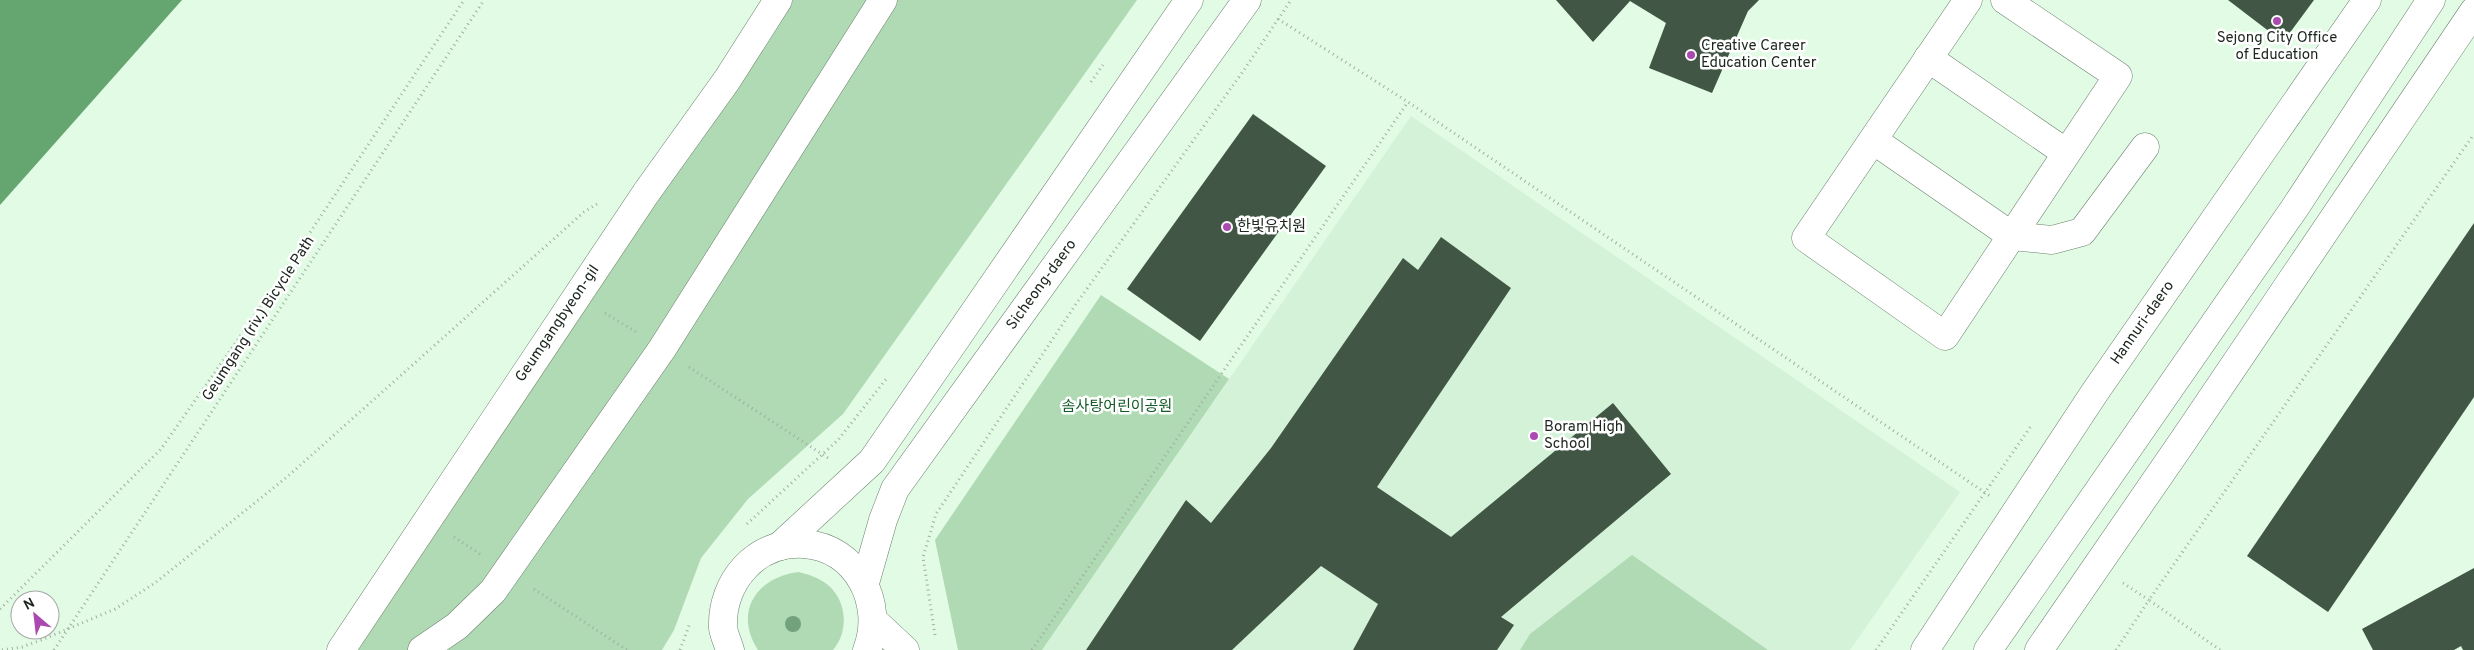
<svg xmlns="http://www.w3.org/2000/svg" width="2474" height="650" viewBox="0 0 2474 650" font-family="Overpass,'Noto Sans KR',sans-serif">
  <style>
    .built { fill: #d3f2d7 }
    .green { fill: #afdab4 }
    .water { fill: #65a56f }
    .building { fill: #415644 }
    .lines { fill: none; stroke-linecap: round; stroke-linejoin: round }
    .minor-casing { stroke: #6b816e; stroke-width: 29 }
    .path { stroke: #9db09f; stroke-width: 3; stroke-dasharray: 1 4; stroke-linecap: butt }
    .minor { stroke: #fff; stroke-width: 28 }
    .tree { fill: #71a27c }
    .poi-dot { fill: #ab49b1; stroke: #fff; stroke-width: 2 }
    .labels { text-anchor: middle; dominant-baseline: central; stroke-width: 5; stroke-linejoin: round; paint-order: stroke }
    .poi-label { font-size: 15px; fill: #1d261e; stroke: #fff; text-anchor: start }
    .street-label { font-size: 15px; fill: #1d261e; stroke: #fff }
    .park-label { font-size: 15px; fill: #145a27; stroke: #fff }
  </style>
  <rect width="100%" height="100%" fill="#e2fbe5"/>
  <path class="built" d="M 1411,116 L 1960,492 L 1850,650 L 1042,650 Z"/>
  <g class="green">
    <path d="M 793,0 L 1137,0 L 843,414 L 748,499 L 701,558 L 674,630 L 662,650 L 358,650 L 512,416 Z"/>
    <path d="M 1101,295 L 1229,379 L 1042,650 L 958,650 L 935,540 Z"/>
    <path d="M 1632,555 L 1768,650 L 1520,650 L 1530,634 Z"/>
    <path d="M 799,572 C 810,575 819,578 828,585 C 847,601 849,632 833,650 L 758,650 C 733,611 757,577 799,572 Z"/>
  </g>
  <path class="water" d="M 0,0 L 182,0 L 0,205 Z"/>
  <g class="building">
    <path d="M 1556,0 L 1759,0 L 1748,11 L 1712,93 L 1649,68 L 1666,23 L 1630,1 L 1593,42 Z"/>
    <path d="M 2228,0 L 2314,0 L 2283,42 Z"/>
    <path d="M 1253,114 L 1326,166 L 1200,341 L 1127,289 Z"/>
    <path d="M 2474,223 L 2474,397 L 2328,612 L 2247,556 Z"/>
    <path d="M 1441,237 L 1511,288 L 1377,487 L 1451,537 L 1613,403 L 1671,474 L 1501,617 L 1514,625 L 1497,650 L 1353,650 L 1378,604 L 1321,566 L 1232,650 L 1086,650 L 1186,500 L 1211,523 L 1271,448 L 1403,258 L 1418,270 Z"/>
    <path d="M 2474,568 L 2474,650 L 2463,650 L 2461,646 L 2454,650 L 2373,650 L 2362,629 Z"/>
  </g>
  <g class="lines">
    <defs>
      <g id="minor">
        <path d="M 1968,0 L 1806,238 L 1945,336 L 2118,76 L 2005,0"/>
        <path d="M 1928,58 L 2065,152"/>
        <path d="M 1873,140 L 2012,236 L 2052,240 L 2082,232 L 2145,147"/>
        <path d="M 780,546 L 872,461 L 1189,0"/>
        <path d="M 865,583 L 883,520 L 895,489 L 1247,0"/>
        <path d="M 874,621 L 905,650"/>
        <path d="M 341,650 L 646,193 L 727,80 L 778,0"/>
        <path d="M 422,650 L 457,626 L 493,591 L 662,349 L 883,0"/>
        <path d="M 730,650 C 728,643 724,635 723,628 C 721,582 756,541 804,544 C 857,547 885,604 867,650"/>
        <path d="M 1925,650 L 2095,392 L 2367,0"/>
        <path d="M 1988,650 L 2294,209 L 2431,0"/>
        <path d="M 2039,650 L 2183,441 L 2474,11"/>
      </g>
    </defs>
    <use href="#minor" class="minor-casing"/>
    <g class="path">
      <path d="M 1278,19 L 1408,102 L 1990,496"/>
      <path d="M 1091,82 L 1103,65"/>
      <path d="M 605,313 L 636,332"/>
      <path d="M 689,367 L 828,458"/>
      <path d="M 747,524 L 838,440 L 887,378"/>
      <path d="M 454,537 L 480,554"/>
      <path d="M 534,589 L 627,650"/>
      <path d="M 0,609 L 161,449 L 262,305 L 464,0"/>
      <path d="M 935,635 L 923,557 L 936,514 L 1076,304 L 1244,70 L 1291,0"/>
      <path d="M 2,650 L 22,647 L 44,639 L 115,609 L 155,583 L 287,477 L 584,212 L 600,202"/>
      <path d="M 54,650 L 484,0"/>
      <path d="M 680,650 L 690,623"/>
      <path d="M 1032,650 L 1408,102"/>
      <path d="M 1876,650 L 2031,426"/>
      <path d="M 2116,650 L 2149,600 L 2123,583"/>
      <path d="M 2220,650 L 2149,600 L 2474,134"/>
    </g>
    <use href="#minor" class="minor"/>
  </g>
  <circle class="tree" cx="793" cy="624" r="8"/>
  <g class="poi-dot">
    <circle cx="2277" cy="21" r="5"/>
    <circle cx="1691" cy="55" r="5"/>
    <circle cx="1227" cy="227" r="5"/>
    <circle cx="1534" cy="436" r="5"/>
  </g>
  <g class="labels">
    <g class="poi-label">
      <text x="2277" y="38" text-anchor="middle">Sejong City Office<tspan x="2277" dy="17">of Education</tspan></text>
      <text x="1701" y="46">Creative Career<tspan x="1701" dy="17">Education Center</tspan></text>
      <text x="1237" y="227">한빛유치원</text>
      <text x="1544" y="427">Boram High<tspan x="1544" dy="17">School</tspan></text>
    </g>
    <g class="street-label">
      <text transform="translate(1042 285) rotate(-54)">Sicheong-daero</text>
      <text transform="translate(259 319) rotate(-57)">Geumgang (riv.) Bicycle Path</text>
      <text transform="translate(2143 323) rotate(-55)">Hannuri-daero</text>
      <text transform="translate(558 324) rotate(-56)">Geumgangbyeon-gil</text>
    </g>
    <g class="park-label">
      <text x="1117" y="407">솜사탕어린이공원</text>
    </g>
  </g>
  <g transform="translate(35 615) rotate(332)"><circle r="24" fill="#ffffff" stroke="#a5a8a5"/>
  <path d="M0-4L9 19L0 12L-9 19Z" fill="#ab49b1"/>
  <text y="-8" font-size="14" font-weight="bold" text-anchor="middle" fill="#1d261e">N</text>
  </g>
</svg>
